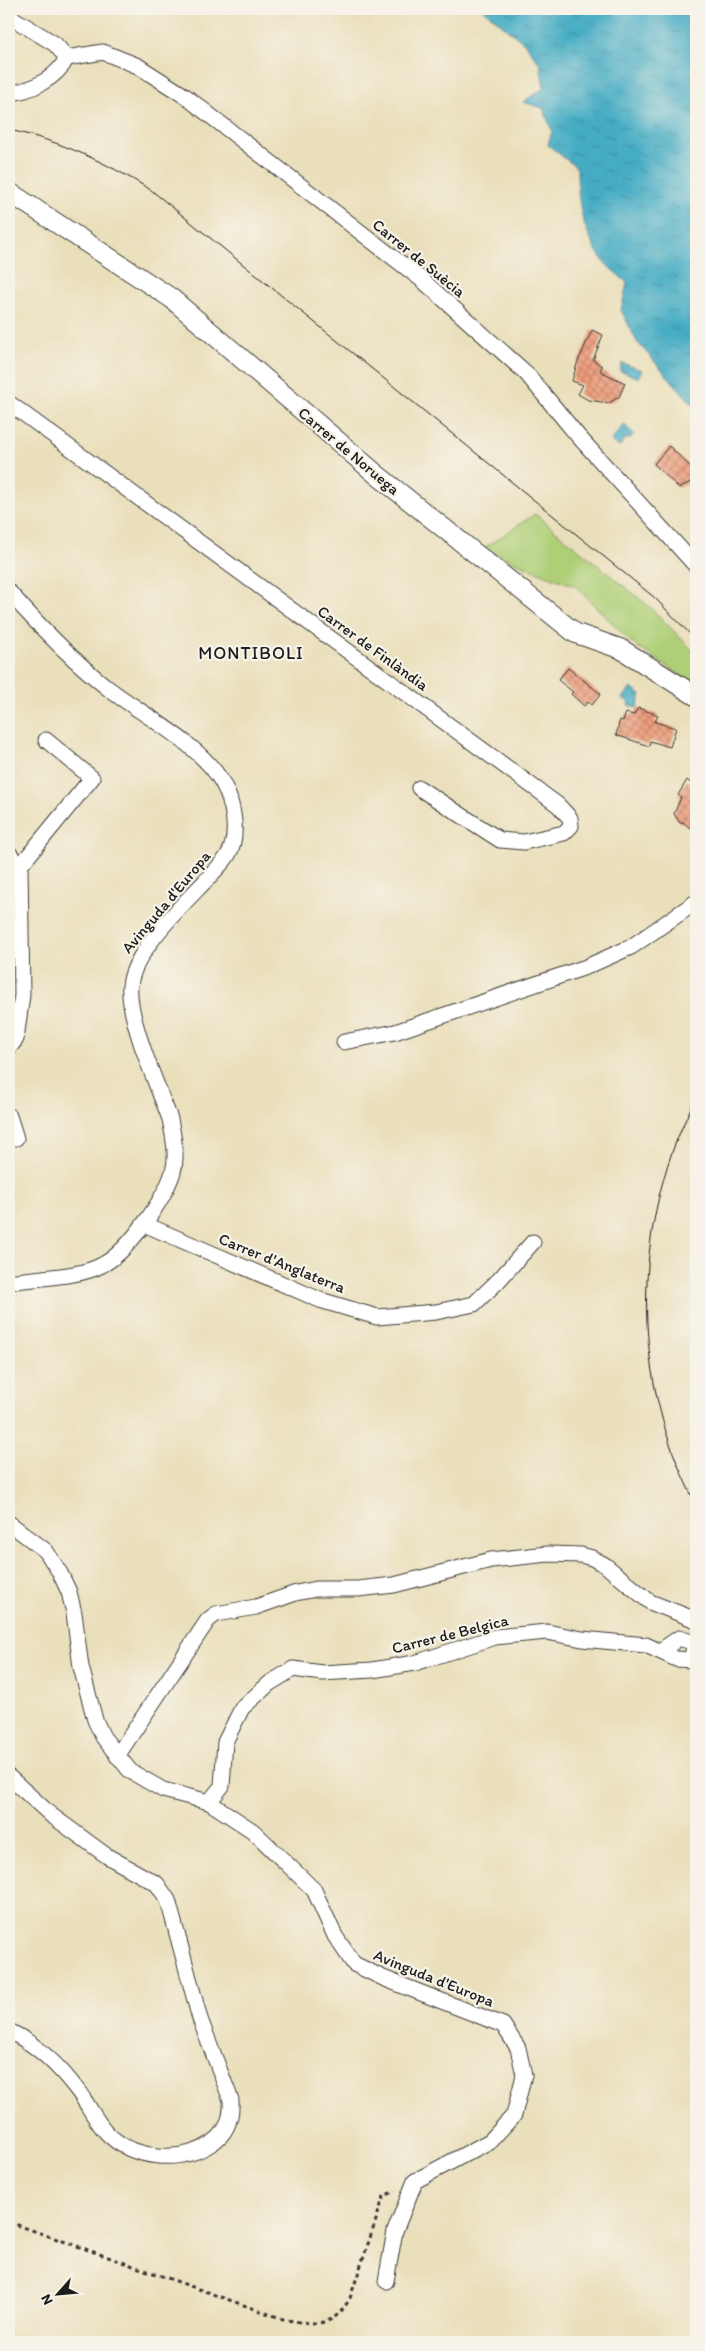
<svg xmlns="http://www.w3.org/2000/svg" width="705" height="2351" viewBox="0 0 705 2351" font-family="Itim,sans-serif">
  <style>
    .green { fill: #afcf77; stroke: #66764a }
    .water { fill: url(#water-ripples); stroke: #306470 }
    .building { fill: url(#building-cross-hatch) }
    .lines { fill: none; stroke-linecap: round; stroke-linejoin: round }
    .minor-casing { stroke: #3b3934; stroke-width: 17 }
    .tertiary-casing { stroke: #3b3934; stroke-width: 21 }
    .path { stroke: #3b3934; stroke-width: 3; stroke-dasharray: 4 4; stroke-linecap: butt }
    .minor { stroke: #fff; stroke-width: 15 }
    .tertiary { stroke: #fff; stroke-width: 19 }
    .tram { stroke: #1c1c1c; stroke-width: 1 }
    .labels { text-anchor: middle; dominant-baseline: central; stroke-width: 4.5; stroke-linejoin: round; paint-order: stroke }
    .street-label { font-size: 16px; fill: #1c1c1c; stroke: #f7f3e8 }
    .neighbourhood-label { font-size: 18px; letter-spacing: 1px; fill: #1c1c1c; stroke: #f7f3e8 }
  </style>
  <defs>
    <pattern id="water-ripples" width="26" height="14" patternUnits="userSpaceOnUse" patternTransform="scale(1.25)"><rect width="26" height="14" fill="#45acc4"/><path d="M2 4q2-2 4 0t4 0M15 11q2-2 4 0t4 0" fill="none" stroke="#398b9e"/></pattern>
    <pattern id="building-cross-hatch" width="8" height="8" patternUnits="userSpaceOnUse" patternTransform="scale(1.25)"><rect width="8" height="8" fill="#ee9d7c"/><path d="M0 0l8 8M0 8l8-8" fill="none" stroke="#c07f65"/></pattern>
  </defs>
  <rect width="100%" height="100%" fill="#f7f3e8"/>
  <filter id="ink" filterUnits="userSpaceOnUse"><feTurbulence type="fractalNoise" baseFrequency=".02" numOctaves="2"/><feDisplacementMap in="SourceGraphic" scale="10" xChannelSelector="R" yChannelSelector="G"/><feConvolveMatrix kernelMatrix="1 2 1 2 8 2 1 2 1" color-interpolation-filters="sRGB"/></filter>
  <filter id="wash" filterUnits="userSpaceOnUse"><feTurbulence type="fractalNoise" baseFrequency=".0096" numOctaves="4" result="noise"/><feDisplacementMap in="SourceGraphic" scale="20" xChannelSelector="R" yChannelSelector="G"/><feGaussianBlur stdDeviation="1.12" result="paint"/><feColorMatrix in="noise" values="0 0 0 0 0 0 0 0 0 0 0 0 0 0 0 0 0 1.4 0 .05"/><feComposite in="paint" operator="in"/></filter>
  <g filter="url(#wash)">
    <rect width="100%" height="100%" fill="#eadfbb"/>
    <path class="green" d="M 535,514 L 652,609 L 696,654 L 696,686 L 632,643 L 575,586 L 533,570 L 484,548 Z"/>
    <g class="water">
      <path d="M 483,9 L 696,9 L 696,408 L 637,342 L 621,310 L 627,283 C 619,275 608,268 602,259 C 582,232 577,200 577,168 L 548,145 L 552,131 L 543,108 L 523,102 L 544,88 L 540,64 L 525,44 Z"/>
      <path d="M 622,363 L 642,370 L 639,378 L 620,371 Z"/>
      <path d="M 624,424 L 634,434 L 630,439 L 624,439 L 621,446 L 617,446 L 611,441 Z"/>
      <path d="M 631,688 L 641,695 L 637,708 L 628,705 L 629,701 L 622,699 Z"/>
    </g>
    <g id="blocks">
      <g class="building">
        <path d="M 592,330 L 603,335 L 593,360 L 602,366 L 600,371 L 625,383 L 619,397 L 609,403 L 588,400 L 578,394 L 583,385 L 572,381 L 577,364 Z"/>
        <path d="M 669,446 L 696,472 L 696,479 L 679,488 L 654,464 Z"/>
        <path d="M 568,668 L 601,694 L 592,705 L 588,702 L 584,706 L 571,694 L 573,692 L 558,680 Z"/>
        <path d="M 638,708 L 658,715 L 655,722 L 676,728 L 670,747 L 650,741 L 649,746 L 616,735 L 620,720 L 623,721 L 626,713 L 634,715 Z"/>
        <path d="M 687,780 L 696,787 L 696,818 L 690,828 L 683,822 L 680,823 L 674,814 L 681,797 L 678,795 Z"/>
      </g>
    </g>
  </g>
  <g filter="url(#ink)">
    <use href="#blocks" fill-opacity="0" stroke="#3b3934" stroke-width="1"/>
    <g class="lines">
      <defs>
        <g id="minor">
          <path d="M 9,16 L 55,44 L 67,58 C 56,79 31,91 9,93"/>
          <path d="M 67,58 L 103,52 L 138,66 L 185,96 L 421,279 L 526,373 L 578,436 L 696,566"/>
          <path d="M 9,403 L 558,805 L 570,818 L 571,826 L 564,833 L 524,842 L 500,840 L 419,788"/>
          <path d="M 9,592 C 40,627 72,660 109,689 C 143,715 201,745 222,782 C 233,801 240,835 228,855 C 224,862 216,869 211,875 C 186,902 133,950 130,986 C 127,1018 158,1087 170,1119 C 173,1136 178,1155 173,1172 C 164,1200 128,1252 102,1265 C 78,1278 37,1277 9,1282"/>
          <path d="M 9,853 L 20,866 L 22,995 L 16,1039 L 9,1048"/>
          <path d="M 20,866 L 92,778 L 46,740"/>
          <path d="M 344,1042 L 395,1032 L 586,967 L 631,947 L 696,902"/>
          <path d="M 9,1116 L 16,1138"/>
          <path d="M 144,1224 L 320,1300 L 377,1317 L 436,1312 L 474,1304 L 498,1281 L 533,1242"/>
          <path d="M 9,1523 L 46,1551 L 60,1573 L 69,1592 L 74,1613 L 81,1667 L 95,1720 L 103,1737 L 130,1771 L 163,1790 L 209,1802 L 253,1831 L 314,1890 L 335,1936 L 354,1964 L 383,1978 L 503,2025 L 518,2048 L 524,2075 L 514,2115 L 490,2141 L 415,2181 L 395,2231 L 386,2281"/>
          <path d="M 117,1756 L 208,1620 L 216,1614 L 256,1607 L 296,1593 L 316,1589 L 358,1589 L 394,1585 L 491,1560 L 548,1554 L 581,1555 L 592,1558 L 605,1565 L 650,1602 L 696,1620"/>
          <path d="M 9,1777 L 51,1815 L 107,1856 L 157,1884 L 168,1900 L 200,2019 L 231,2100 C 232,2117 227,2133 212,2143 C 181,2164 132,2160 106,2132 C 95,2120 88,2104 78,2091 C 60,2067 36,2044 9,2031"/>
          <path d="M 209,1802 L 222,1786 L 225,1742 L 242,1708 L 270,1683 L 293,1669 L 322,1673 L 372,1670 L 415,1663 L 495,1637 L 547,1632 L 582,1639 L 646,1645 L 676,1659 L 691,1660 L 695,1643 L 679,1638 L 660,1651"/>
        </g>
        <path id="tertiary" d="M 9,192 L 171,298 L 376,474 L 575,633 L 621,649 L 696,696"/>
      </defs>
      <use href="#minor" class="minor-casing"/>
      <use href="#tertiary" class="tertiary-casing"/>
      <g class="path">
        <path d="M 690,537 L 692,538 L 696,533"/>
        <path d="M 9,2222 L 286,2320 C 317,2324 333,2329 350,2298 L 384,2196 L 395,2191"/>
      </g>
      <use href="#minor" class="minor"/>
      <use href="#tertiary" class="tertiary"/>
      <g class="tram">
        <path d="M 9,130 C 61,141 105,162 151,190 L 655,598 L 696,640"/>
        <path d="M 696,1096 C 688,1115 678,1135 671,1155 C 632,1270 639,1396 696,1504"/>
      </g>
    </g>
  </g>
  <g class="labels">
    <g class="street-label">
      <text transform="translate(419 258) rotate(39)">Carrer de Suècia</text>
      <text transform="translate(349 451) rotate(40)">Carrer de Noruega</text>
      <text transform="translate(373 648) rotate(36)">Carrer de Finlàndia</text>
      <text transform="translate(166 902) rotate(-50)">Avinguda d'Europa</text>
      <text transform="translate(282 1263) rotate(22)">Carrer d'Anglaterra</text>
      <text transform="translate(450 1634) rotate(-14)">Carrer de Belgica</text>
      <text transform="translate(434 1978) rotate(22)">Avinguda d'Europa</text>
    </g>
    <g class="neighbourhood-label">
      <text x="251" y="653">MONTIBOLI</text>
    </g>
  </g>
  <rect width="705" height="2351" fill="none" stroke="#f7f3e8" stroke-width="30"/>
  <g transform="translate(58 2294) rotate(243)" stroke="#f7f3e8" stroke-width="4" paint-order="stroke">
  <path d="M0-4L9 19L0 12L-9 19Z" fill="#1c1c1c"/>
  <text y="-8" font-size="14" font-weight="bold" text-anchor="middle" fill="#1c1c1c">N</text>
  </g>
</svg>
